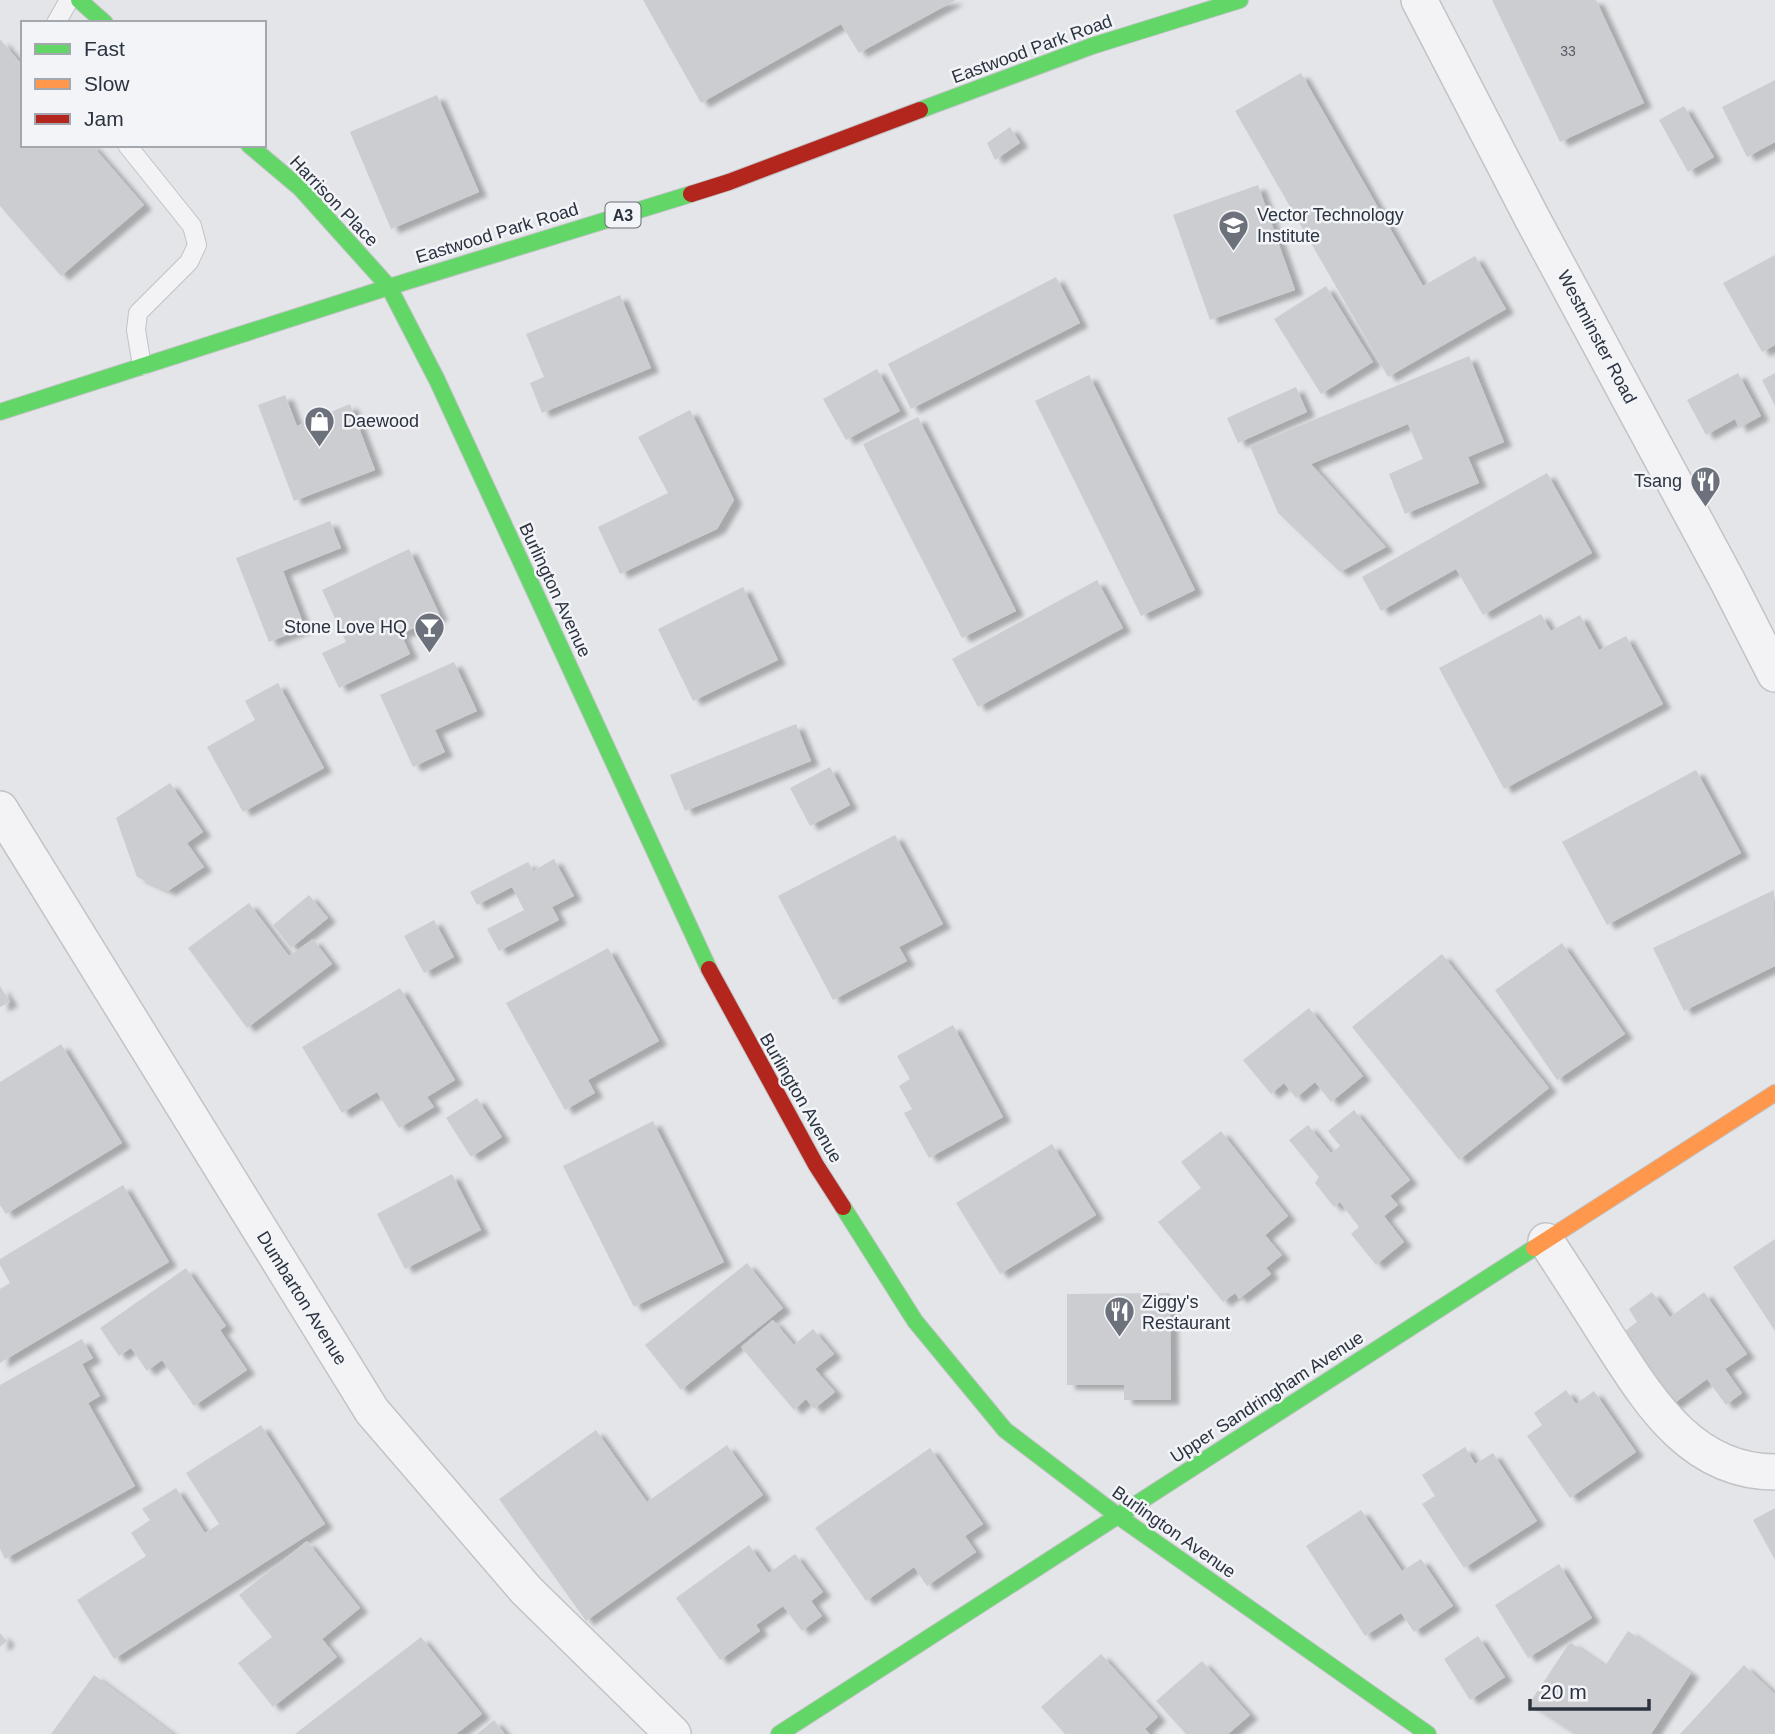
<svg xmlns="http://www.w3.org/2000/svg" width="1775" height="1734" viewBox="0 0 1775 1734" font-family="Helvetica,sans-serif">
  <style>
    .building { fill: #cccdd0; filter: url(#shadow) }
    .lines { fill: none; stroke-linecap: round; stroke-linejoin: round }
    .lane-casing { stroke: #c2c3c6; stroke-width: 20 }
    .street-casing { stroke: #c2c3c6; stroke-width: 38 }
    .fast-casing { stroke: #c2c3c6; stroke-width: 18 }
    .slow-casing { stroke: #c2c3c6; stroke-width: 18 }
    .jam-casing { stroke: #c2c3c6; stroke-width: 18 }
    .lane { stroke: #f3f3f5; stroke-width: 18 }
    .street { stroke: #f3f3f5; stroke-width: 35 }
    .fast { stroke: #63d668; stroke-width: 16 }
    .slow { stroke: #ff974d; stroke-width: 16 }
    .jam { stroke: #b3261e; stroke-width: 16 }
    .labels { text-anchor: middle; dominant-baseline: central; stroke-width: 5; stroke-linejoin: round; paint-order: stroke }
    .number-label { font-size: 14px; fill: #555a65 }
    .shield { fill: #f2f4f7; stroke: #676d77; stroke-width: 2 }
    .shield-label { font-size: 16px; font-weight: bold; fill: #2c3340 }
    .street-label { font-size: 18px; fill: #2c3340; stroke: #f2f4f7 }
    .poi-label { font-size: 18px; fill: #2c3340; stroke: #f2f4f7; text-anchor: start }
  </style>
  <defs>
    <filter id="shadow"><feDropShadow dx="8" dy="4.5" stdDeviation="2" flood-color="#0004"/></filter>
  </defs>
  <rect width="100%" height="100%" fill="#e3e5e8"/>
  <g class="building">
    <path d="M 643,0 L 956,0 L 859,53 L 841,24 L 701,103 Z"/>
    <path d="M 1492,0 L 1596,0 L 1644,103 L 1560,142 Z"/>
    <path d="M 0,39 L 23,66 L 23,145 L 92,145 L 144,205 L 61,276 L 0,206 Z"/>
    <path d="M 1301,73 L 1423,286 L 1475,256 L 1506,309 L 1388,377 L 1235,111 Z"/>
    <path d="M 1775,80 L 1775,142 L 1747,157 L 1722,107 Z"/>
    <path d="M 437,95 L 479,192 L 391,229 L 350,132 Z"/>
    <path d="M 1684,106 L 1714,157 L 1688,172 L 1659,120 Z"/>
    <path d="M 1010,127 L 1020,143 L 995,160 L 987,143 Z"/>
    <path d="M 1258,185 L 1295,290 L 1210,320 L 1173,215 Z"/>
    <path d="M 1775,255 L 1775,345 L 1762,352 L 1723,283 Z"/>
    <path d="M 1056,277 L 1080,323 L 911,409 L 888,364 Z"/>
    <path d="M 1326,286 L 1373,362 L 1321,394 L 1274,319 Z"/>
    <path d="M 620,295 L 651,368 L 542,413 L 530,383 L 544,377 L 526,334 Z"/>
    <path d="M 1469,356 L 1504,442 L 1468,457 L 1479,483 L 1405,514 L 1389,474 L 1423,459 L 1408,424 L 1311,464 L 1386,547 L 1340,572 L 1278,513 L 1250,446 Z"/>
    <path d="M 877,369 L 900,411 L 846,440 L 823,399 Z"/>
    <path d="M 1738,373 L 1761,416 L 1739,428 L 1735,419 L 1706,435 L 1687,400 Z"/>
    <path d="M 1775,373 L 1775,406 L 1762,380 Z"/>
    <path d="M 1089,375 L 1195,590 L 1141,616 L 1035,401 Z"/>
    <path d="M 1296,387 L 1307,412 L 1238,443 L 1227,418 Z"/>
    <path d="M 285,395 L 297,426 L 350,404 L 375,470 L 294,501 L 258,405 Z"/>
    <path d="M 690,410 L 734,500 L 717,529 L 620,574 L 598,527 L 668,493 L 638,437 Z"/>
    <path d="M 918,417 L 1016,611 L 962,638 L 863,444 Z"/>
    <path d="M 1547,473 L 1592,553 L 1483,615 L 1456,569 L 1381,611 L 1362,577 Z"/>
    <path d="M 330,521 L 341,548 L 283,571 L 305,628 L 269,642 L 236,558 Z"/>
    <path d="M 409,549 L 440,616 L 401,634 L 410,654 L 339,688 L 322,653 L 346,642 L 322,590 Z"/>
    <path d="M 1097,580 L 1123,628 L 978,707 L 952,659 Z"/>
    <path d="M 743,587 L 778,660 L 693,701 L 658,629 Z"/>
    <path d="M 1541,614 L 1551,631 L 1580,615 L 1599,650 L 1626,636 L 1663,704 L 1504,789 L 1439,668 Z"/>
    <path d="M 454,662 L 477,711 L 435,730 L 445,752 L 413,767 L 380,695 Z"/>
    <path d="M 278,683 L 324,768 L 243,812 L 207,747 L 255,720 L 245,701 Z"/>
    <path d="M 796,724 L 811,761 L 685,811 L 670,775 Z"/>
    <path d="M 830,767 L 850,805 L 810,826 L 790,788 Z"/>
    <path d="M 1696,770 L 1741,853 L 1607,925 L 1562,842 Z"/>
    <path d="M 170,783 L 203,832 L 187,843 L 204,867 L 168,891 L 137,877 L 116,818 Z"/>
    <path d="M 895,835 L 943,924 L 899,947 L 907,961 L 833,1000 L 778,896 Z"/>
    <path d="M 554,859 L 574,896 L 552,907 L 559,920 L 499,951 L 487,929 L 524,910 L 512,887 L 477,905 L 470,892 L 528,862 L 533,871 Z"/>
    <path d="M 1774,890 L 1775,966 L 1684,1011 L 1653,948 Z"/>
    <path d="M 309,895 L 328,918 L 291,948 L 273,925 Z"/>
    <path d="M 249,903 L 289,956 L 313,939 L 332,964 L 247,1028 L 188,948 Z"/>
    <path d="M 434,920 L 454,957 L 424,973 L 404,936 Z"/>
    <path d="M 1562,943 L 1625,1034 L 1557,1080 L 1495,990 Z"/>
    <path d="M 608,948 L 659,1041 L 588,1080 L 595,1093 L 565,1110 L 506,1003 Z"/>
    <path d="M 1442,954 L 1549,1088 L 1459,1160 L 1352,1027 Z"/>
    <path d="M 0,986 L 10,1002 L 0,1007 Z"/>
    <path d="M 400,988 L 455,1080 L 427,1097 L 434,1107 L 399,1128 L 377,1092 L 342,1113 L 302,1047 Z"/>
    <path d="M 1309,1008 L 1363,1076 L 1331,1102 L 1315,1082 L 1296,1098 L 1284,1083 L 1271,1094 L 1243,1060 Z"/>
    <path d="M 953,1025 L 1003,1117 L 929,1158 L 904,1113 L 912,1109 L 899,1086 L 910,1079 L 897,1056 Z"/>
    <path d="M 61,1044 L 122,1143 L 6,1214 L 0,1205 L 0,1082 Z"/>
    <path d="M 477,1098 L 502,1137 L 471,1157 L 446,1118 Z"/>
    <path d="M 1354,1110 L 1410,1180 L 1390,1196 L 1398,1205 L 1384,1216 L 1404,1242 L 1376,1265 L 1351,1234 L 1359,1227 L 1340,1202 L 1334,1207 L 1315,1183 L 1319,1177 L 1289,1140 L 1308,1125 L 1331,1153 L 1340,1146 L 1328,1131 Z"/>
    <path d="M 653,1121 L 724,1262 L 634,1307 L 563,1166 Z"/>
    <path d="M 1221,1131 L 1288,1216 L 1265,1235 L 1282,1255 L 1266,1268 L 1271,1274 L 1239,1299 L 1235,1293 L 1223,1302 L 1158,1222 L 1201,1188 L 1181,1162 Z"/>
    <path d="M 1052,1144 L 1096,1215 L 1000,1274 L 956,1203 Z"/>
    <path d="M 452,1174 L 481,1230 L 405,1269 L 377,1214 Z"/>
    <path d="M 123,1185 L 169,1262 L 0,1363 L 0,1289 L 10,1283 L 0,1265 L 0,1259 Z"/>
    <path d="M 1775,1239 L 1775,1331 L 1733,1267 Z"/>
    <path d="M 747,1263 L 783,1308 L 681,1390 L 645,1345 Z"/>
    <path d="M 186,1268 L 226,1326 L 220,1330 L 247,1370 L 194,1406 L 162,1360 L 147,1371 L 131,1348 L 119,1356 L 100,1328 Z"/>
    <path d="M 1652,1292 L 1670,1317 L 1704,1292 L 1747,1354 L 1725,1369 L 1742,1393 L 1726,1405 L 1707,1379 L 1668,1408 L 1617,1337 L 1637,1322 L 1629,1309 Z"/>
    <path d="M 1170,1293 L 1171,1400 L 1124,1400 L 1124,1385 L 1067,1385 L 1067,1294 Z"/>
    <path d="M 773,1320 L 794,1345 L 813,1329 L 834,1354 L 815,1369 L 835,1392 L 814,1409 L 806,1399 L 794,1410 L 741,1347 Z"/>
    <path d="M 82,1339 L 93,1358 L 82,1364 L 100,1396 L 88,1403 L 135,1486 L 5,1559 L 0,1549 L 0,1385 Z"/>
    <path d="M 1566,1390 L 1576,1404 L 1594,1391 L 1636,1452 L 1570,1498 L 1527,1436 L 1542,1425 L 1534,1413 Z"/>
    <path d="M 261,1425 L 325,1524 L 114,1659 L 77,1600 L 146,1556 L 131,1533 L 150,1520 L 142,1509 L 176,1488 L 205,1533 L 219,1524 L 186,1473 Z"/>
    <path d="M 596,1430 L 647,1502 L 727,1445 L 763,1495 L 586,1621 L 499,1499 Z"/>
    <path d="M 1465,1447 L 1475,1464 L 1493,1453 L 1537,1521 L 1464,1568 L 1422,1504 L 1435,1496 L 1422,1475 Z"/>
    <path d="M 930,1448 L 983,1524 L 965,1536 L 976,1552 L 927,1586 L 914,1567 L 866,1601 L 815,1528 Z"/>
    <path d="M 1775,1508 L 1775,1560 L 1753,1520 Z"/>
    <path d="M 1361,1510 L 1402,1571 L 1421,1559 L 1453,1606 L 1414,1632 L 1401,1613 L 1365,1636 L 1306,1546 Z"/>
    <path d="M 307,1541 L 360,1608 L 322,1639 L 337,1657 L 273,1707 L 238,1663 L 272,1637 L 239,1595 Z"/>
    <path d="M 749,1545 L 769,1573 L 795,1554 L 823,1592 L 811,1601 L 822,1616 L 802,1631 L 783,1606 L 756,1625 L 760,1631 L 720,1660 L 676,1598 Z"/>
    <path d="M 1559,1564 L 1592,1618 L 1528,1658 L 1495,1605 Z"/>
    <path d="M 1628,1631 L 1691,1673 L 1651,1734 L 1575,1734 L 1529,1704 L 1570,1642 L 1605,1666 Z"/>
    <path d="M 0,1633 L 7,1641 L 0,1647 Z"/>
    <path d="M 1478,1636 L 1505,1677 L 1470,1700 L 1444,1659 Z"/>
    <path d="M 421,1637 L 482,1714 L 456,1734 L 295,1734 Z"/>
    <path d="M 1101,1654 L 1158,1717 L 1145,1729 L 1150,1734 L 1065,1734 L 1041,1707 Z"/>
    <path d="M 1202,1661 L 1250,1715 L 1228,1734 L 1186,1734 L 1156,1701 Z"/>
    <path d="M 1744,1665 L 1775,1694 L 1775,1734 L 1680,1734 Z"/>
    <path d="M 94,1675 L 173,1734 L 51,1734 Z"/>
    <path d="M 494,1720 L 505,1734 L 477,1734 Z"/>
  </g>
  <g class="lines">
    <defs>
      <g id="lane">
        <path d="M 56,23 L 69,0"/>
        <path d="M 127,145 L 192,226 L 197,245 L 189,262 L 138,313 L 136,330 L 142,366"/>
      </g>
      <g id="street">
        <path d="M 1419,0 L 1532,218 L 1727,580 L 1775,674"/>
        <path d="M 0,809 L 372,1411 L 526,1590 L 673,1734"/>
        <path d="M 1546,1241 C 1567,1273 1587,1304 1607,1336 C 1648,1399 1690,1472 1775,1472"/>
      </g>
      <g id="fast">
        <path d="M 79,0 L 105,23"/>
        <path d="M 920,110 L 1092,46 L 1240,0"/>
        <path d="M 249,145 L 300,188 L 389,287 L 437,380 L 709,969"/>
        <path d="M 0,412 L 389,287 L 691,194"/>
        <path d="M 843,1207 L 915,1321 L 1005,1430 L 1118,1516 L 1428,1734"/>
        <path d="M 779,1734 L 1534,1248"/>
      </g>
      <path id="slow" d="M 1534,1248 L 1775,1093"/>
      <g id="jam">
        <path d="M 691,194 L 729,182 L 920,110"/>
        <path d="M 709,969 L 816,1165 L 843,1207"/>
      </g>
    </defs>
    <use href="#lane" class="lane-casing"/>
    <use href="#street" class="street-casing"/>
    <use href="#fast" class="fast-casing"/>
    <use href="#slow" class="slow-casing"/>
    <use href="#jam" class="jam-casing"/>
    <use href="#lane" class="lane"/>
    <use href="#street" class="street"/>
    <use href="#fast" class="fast"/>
    <use href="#slow" class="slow"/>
    <use href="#jam" class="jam"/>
  </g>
  <defs>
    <symbol id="school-pin" viewBox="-11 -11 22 30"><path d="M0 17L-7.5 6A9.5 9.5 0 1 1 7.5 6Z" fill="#6c717b" stroke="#f2f4f7"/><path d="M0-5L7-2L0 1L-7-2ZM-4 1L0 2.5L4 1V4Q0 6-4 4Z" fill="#fff"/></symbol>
    <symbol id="shop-pin" viewBox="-11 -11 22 30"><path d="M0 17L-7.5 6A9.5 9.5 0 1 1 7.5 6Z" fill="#6c717b" stroke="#f2f4f7"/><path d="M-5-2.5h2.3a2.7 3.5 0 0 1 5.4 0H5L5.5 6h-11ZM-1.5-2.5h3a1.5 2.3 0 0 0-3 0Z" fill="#fff"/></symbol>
    <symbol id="restaurant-pin" viewBox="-11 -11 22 30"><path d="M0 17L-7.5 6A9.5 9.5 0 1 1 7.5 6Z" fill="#6c717b" stroke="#f2f4f7"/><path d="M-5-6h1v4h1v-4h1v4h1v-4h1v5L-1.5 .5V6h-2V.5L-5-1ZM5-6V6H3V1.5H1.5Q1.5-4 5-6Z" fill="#fff"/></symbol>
    <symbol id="bar-pin" viewBox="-11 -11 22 30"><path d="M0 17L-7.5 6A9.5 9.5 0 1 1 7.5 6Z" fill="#6c717b" stroke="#f2f4f7"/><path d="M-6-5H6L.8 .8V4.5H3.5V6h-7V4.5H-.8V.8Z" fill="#fff"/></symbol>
  </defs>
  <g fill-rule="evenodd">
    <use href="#school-pin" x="1216" y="208" width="35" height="47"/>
    <use href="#shop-pin" x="302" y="404" width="35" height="47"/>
    <use href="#restaurant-pin" x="1688" y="464" width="35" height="47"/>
    <use href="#bar-pin" x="412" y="610" width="35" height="47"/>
    <use href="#restaurant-pin" x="1102" y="1294" width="35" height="47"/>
  </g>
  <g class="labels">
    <g class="number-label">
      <text x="1568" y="51">33</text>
    </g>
    <rect class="shield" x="605.5" y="202.5" width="35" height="25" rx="5"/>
    <g class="shield-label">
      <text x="623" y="215">A3</text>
    </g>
    <g class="street-label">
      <text transform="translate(1032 49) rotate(-20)">Eastwood Park Road</text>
      <text transform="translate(334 201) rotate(46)">Harrison Place</text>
      <text transform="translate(497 233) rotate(-17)">Eastwood Park Road</text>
      <text transform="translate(1597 337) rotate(62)">Westminster Road</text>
      <text transform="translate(555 590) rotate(65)">Burlington Avenue</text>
      <text transform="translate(801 1098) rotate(60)">Burlington Avenue</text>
      <text transform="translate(302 1298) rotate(58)">Dumbarton Avenue</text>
      <text transform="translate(1267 1397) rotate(-33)">Upper Sandringham Avenue</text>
      <text transform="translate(1174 1532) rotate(35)">Burlington Avenue</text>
    </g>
    <g class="poi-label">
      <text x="1257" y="215">Vector Technology<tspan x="1257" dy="21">Institute</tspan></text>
      <text x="343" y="421">Daewood</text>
      <text x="1682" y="481" text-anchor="end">Tsang</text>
      <text x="407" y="627" text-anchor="end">Stone Love HQ</text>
      <text x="1142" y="1302">Ziggy's<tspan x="1142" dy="21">Restaurant</tspan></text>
    </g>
  </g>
  <rect x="21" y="21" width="245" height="126" fill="#f2f4f7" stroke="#a3a7ae" stroke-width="2"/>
  <rect x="35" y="44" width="35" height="10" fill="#63d668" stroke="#a3a7ae" stroke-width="2"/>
  <text x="84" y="56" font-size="21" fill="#2c3340">Fast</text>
  <rect x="35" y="79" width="35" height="10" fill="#ff974d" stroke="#a3a7ae" stroke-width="2"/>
  <text x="84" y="91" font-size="21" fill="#2c3340">Slow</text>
  <rect x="35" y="114" width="35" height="10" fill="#b3261e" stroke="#a3a7ae" stroke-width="2"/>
  <text x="84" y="126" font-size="21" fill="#2c3340">Jam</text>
  <path d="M1530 1699v10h119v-10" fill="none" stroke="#2c3340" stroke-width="3.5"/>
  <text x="1540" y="1699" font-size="21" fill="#2c3340" stroke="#f2f4f7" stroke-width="5" paint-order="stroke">20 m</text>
</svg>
